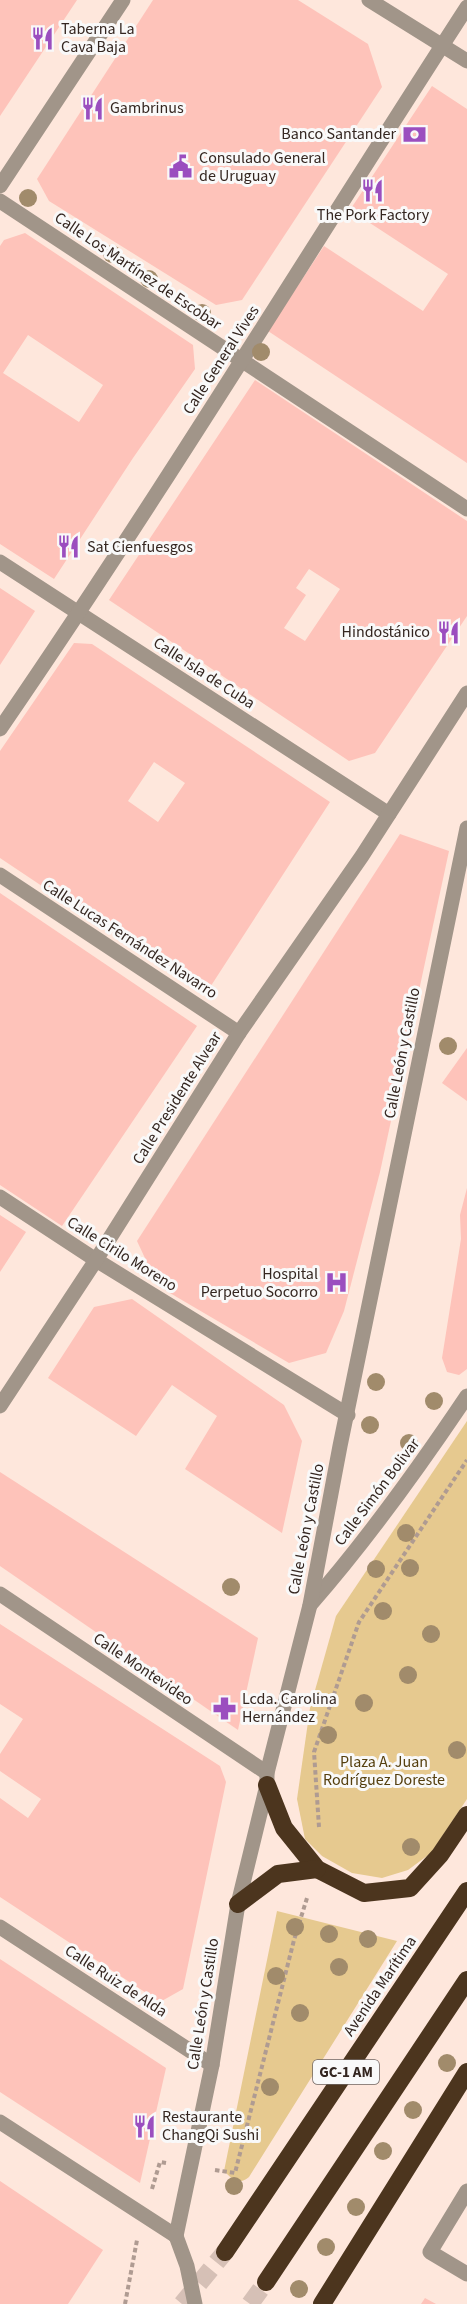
<svg xmlns="http://www.w3.org/2000/svg" width="467" height="2304" viewBox="0 0 467 2304" font-family="'Source Sans 3',sans-serif">
  <style>
    .green { fill: #e6c98f }
    .building { fill: #fec3ba; fill-rule: evenodd }
    .lines { fill: none; stroke-linecap: round; stroke-linejoin: round }
    .highway-tunnel { stroke: #d6c0b6; stroke-width: 18; stroke-dasharray: 18 9; stroke-linecap: butt }
    .path { stroke: #af9b92; stroke-width: 4; stroke-dasharray: 4.5 3; stroke-linecap: butt }
    .minor { stroke: #a19589; stroke-width: 15 }
    .highway { stroke: #4c351e; stroke-width: 18 }
    .tree { fill: #a18b6b }
    .labels { text-anchor: middle; dominant-baseline: central; stroke-width: 6; stroke-linejoin: round; paint-order: stroke }
    .shield { fill: #f9f9f9; stroke: #6f6561; stroke-width: 1.5 }
    .shield-label { font-size: 15px; font-weight: bold; fill: #342620 }
    .poi-label { font-size: 16px; fill: #342620; stroke: #f9f9f9; text-anchor: start }
    .street-label { font-size: 16px; fill: #342620; stroke: #f9f9f9 }
    .park-label { font-size: 16px; fill: #553f0e; stroke: #f9f9f9 }
  </style>
  <rect width="100%" height="100%" fill="#fee7dc"/>
  <g class="green">
    <path d="M 467,1421 L 467,1799 L 431,1853 L 408,1870 L 382,1878 L 352,1873 L 322,1856 L 305,1839 L 297,1799 L 310,1708 L 336,1616 Z"/>
    <path d="M 277,1911 L 397,1941 L 249,2177 C 238,2186 232,2179 224,2171 Z"/>
  </g>
  <g class="building">
    <path d="M 0,0 L 77,0 L 0,116 Z"/>
    <path d="M 153,0 L 298,0 L 368,44 L 382,87 L 242,300 L 216,305 L 49,201 L 37,179 Z"/>
    <path d="M 432,86 L 467,109 L 467,463 L 268,331 L 324,246 L 423,311 L 448,274 L 350,210 Z"/>
    <path d="M 25,233 L 193,345 L 195,369 L 133,458 L 54,579 L 0,544 L 0,246 L 4,240 ZM 28,335 L 103,385 L 79,422 L 3,373 Z"/>
    <path d="M 255,380 L 467,521 L 467,616 L 375,753 L 349,761 L 109,600 ZM 309,569 L 340,589 L 305,641 L 284,628 L 306,595 L 296,588 Z"/>
    <path d="M 0,588 L 35,611 L 0,665 Z"/>
    <path d="M 74,643 L 92,644 L 330,802 L 205,995 L 0,858 L 0,751 ZM 154,762 L 185,783 L 158,822 L 128,801 Z"/>
    <path d="M 400,834 L 449,851 L 380,1172 L 344,1311 L 326,1353 L 289,1363 L 158,1286 L 137,1241 Z"/>
    <path d="M 0,893 L 197,1026 L 62,1226 L 0,1185 Z"/>
    <path d="M 467,1048 L 467,1101 L 442,1083 Z"/>
    <path d="M 467,1188 L 467,1369 L 459,1375 L 447,1372 L 442,1358 L 461,1239 L 460,1215 Z"/>
    <path d="M 0,1215 L 26,1232 L 0,1272 Z"/>
    <path d="M 132,1299 L 284,1405 L 302,1441 L 282,1533 L 185,1469 L 217,1416 L 172,1385 L 136,1436 L 48,1378 L 94,1307 Z"/>
    <path d="M 0,1472 L 258,1638 L 238,1730 L 0,1566 Z"/>
    <path d="M 0,1624 L 220,1766 L 226,1782 L 183,1989 L 160,2002 L 0,1897 L 0,1798 L 28,1818 L 41,1799 L 0,1771 L 0,1754 L 23,1719 L 0,1704 Z"/>
    <path d="M 0,1959 L 166,2068 L 140,2183 L 0,2092 Z"/>
    <path d="M 0,2181 L 103,2250 L 68,2304 L 0,2304 Z"/>
    <path d="M 425,2298 L 436,2304 L 421,2304 Z"/>
  </g>
  <g class="lines">
    <g class="highway-tunnel">
      <path d="M 182,2304 L 225,2252"/>
      <path d="M 250,2304 L 266,2282"/>
    </g>
    <g class="path">
      <path d="M 319,1827 L 314,1752 L 359,1622 L 467,1460"/>
      <path d="M 215,2170 L 235,2173 L 294,1940 L 307,1898"/>
      <path d="M 152,2189 L 160,2162 L 166,2163"/>
      <path d="M 125,2304 L 137,2240"/>
    </g>
    <g class="minor">
      <path d="M 369,0 L 467,61"/>
      <path d="M 0,186 L 123,0"/>
      <path d="M 0,201 L 467,509"/>
      <path d="M 0,562 L 389,814"/>
      <path d="M 0,729 C 162,493 311,248 467,7"/>
      <path d="M 0,875 L 239,1033"/>
      <path d="M 0,1197 L 96,1260 L 348,1415"/>
      <path d="M 0,1406 L 96,1260 L 239,1033 L 362,856 L 467,693"/>
      <path d="M 0,1594 L 267,1773"/>
      <path d="M 310,1605 C 368,1539 418,1469 467,1396"/>
      <path d="M 0,1927 L 212,2065"/>
      <path d="M 0,2122 L 176,2236"/>
      <path d="M 467,2191 L 430,2252 L 467,2274"/>
      <path d="M 176,2236 L 212,2065 L 238,1904 L 267,1785 L 267,1773 L 310,1605 L 340,1446 L 467,828"/>
      <path d="M 176,2236 L 187,2266 L 195,2304"/>
    </g>
    <g class="highway">
      <path d="M 267,1785 L 284,1828 L 317,1869 L 364,1893 L 410,1888 L 440,1855 L 467,1815"/>
      <path d="M 238,1904 L 278,1874 L 317,1869"/>
      <path d="M 225,2252 L 467,1891"/>
      <path d="M 266,2282 L 467,1980"/>
      <path d="M 322,2304 L 467,2072"/>
    </g>
  </g>
  <g class="tree">
    <circle cx="28" cy="198" r="9"/>
    <circle cx="112" cy="254" r="9"/>
    <circle cx="149" cy="279" r="9"/>
    <circle cx="202" cy="313" r="9"/>
    <circle cx="261" cy="352" r="9"/>
    <circle cx="448" cy="1046" r="9"/>
    <circle cx="376" cy="1382" r="9"/>
    <circle cx="434" cy="1401" r="9"/>
    <circle cx="370" cy="1425" r="9"/>
    <circle cx="409" cy="1443" r="9"/>
    <circle cx="406" cy="1533" r="9"/>
    <circle cx="410" cy="1568" r="9"/>
    <circle cx="376" cy="1569" r="9"/>
    <circle cx="231" cy="1587" r="9"/>
    <circle cx="383" cy="1611" r="9"/>
    <circle cx="431" cy="1634" r="9"/>
    <circle cx="408" cy="1675" r="9"/>
    <circle cx="364" cy="1703" r="9"/>
    <circle cx="328" cy="1735" r="9"/>
    <circle cx="457" cy="1750" r="9"/>
    <circle cx="411" cy="1847" r="9"/>
    <circle cx="295" cy="1927" r="9"/>
    <circle cx="329" cy="1934" r="9"/>
    <circle cx="368" cy="1939" r="9"/>
    <circle cx="339" cy="1967" r="9"/>
    <circle cx="276" cy="1976" r="9"/>
    <circle cx="300" cy="2013" r="9"/>
    <circle cx="447" cy="2063" r="9"/>
    <circle cx="270" cy="2087" r="9"/>
    <circle cx="413" cy="2110" r="9"/>
    <circle cx="383" cy="2151" r="9"/>
    <circle cx="234" cy="2186" r="9"/>
    <circle cx="356" cy="2207" r="9"/>
    <circle cx="326" cy="2247" r="9"/>
    <circle cx="299" cy="2289" r="9"/>
  </g>
  <defs>
    <symbol id="restaurant-bare" viewBox="-9 -9 18 18"><path d="M-5-6h1v4h1v-4h1v4h1v-4h1v5L-1.5 .5V6h-2V.5L-5-1ZM5-6V6H3V1.5H1.5Q1.5-4 5-6Z" fill="#9b4ebf" stroke="#f9f9f9" stroke-width="2.5" paint-order="stroke"/></symbol>
    <symbol id="bank-bare" viewBox="-9 -9 18 18"><path d="M-6-4H6V4H-6ZM0-2.3a2.3 2.3 0 1 0 0 4.6a2.3 2.3 0 1 0 0-4.6Z" fill="#9b4ebf" stroke="#f9f9f9" stroke-width="2.5" paint-order="stroke"/></symbol>
    <symbol id="civic-bare" viewBox="-9 -9 18 18"><path d="M-.6-6.5H3V-4.5H.6V-3L4-1V1h2V6H-6V1h2V-1L-.6-3ZM-1.2 2.5V6h2.4V2.5Z" fill="#9b4ebf" stroke="#f9f9f9" stroke-width="2.5" paint-order="stroke"/></symbol>
    <symbol id="hospital-bare" viewBox="-9 -9 18 18"><path d="M-5-5h3v3.5h4V-5h3V5h-3V1.5h-4V5h-3Z" fill="#9b4ebf" stroke="#f9f9f9" stroke-width="2.5" paint-order="stroke"/></symbol>
    <symbol id="pharmacy-bare" viewBox="-9 -9 18 18"><path d="M-2-6h4v4h4v4h-4v4h-4v-4h-4v-4h4Z" fill="#9b4ebf" stroke="#f9f9f9" stroke-width="2.5" paint-order="stroke"/></symbol>
  </defs>
  <g fill-rule="evenodd">
    <use href="#restaurant-bare" x="26" y="22" width="33" height="33"/>
    <use href="#restaurant-bare" x="76" y="92" width="33" height="33"/>
    <use href="#bank-bare" x="398" y="118" width="33" height="33"/>
    <use href="#civic-bare" x="164" y="150" width="33" height="33"/>
    <use href="#restaurant-bare" x="356" y="174" width="33" height="33"/>
    <use href="#restaurant-bare" x="52" y="530" width="33" height="33"/>
    <use href="#restaurant-bare" x="432" y="616" width="33" height="33"/>
    <use href="#hospital-bare" x="320" y="1266" width="33" height="33"/>
    <use href="#pharmacy-bare" x="208" y="1692" width="33" height="33"/>
    <use href="#restaurant-bare" x="128" y="2110" width="33" height="33"/>
  </g>
  <g class="labels">
    <rect class="shield" x="313" y="2060" width="66" height="24" rx="4.5"/>
    <g class="shield-label">
      <text x="346" y="2072">GC-1 AM</text>
    </g>
    <g class="poi-label">
      <text x="61" y="29">Taberna La<tspan x="61" dy="18">Cava Baja</tspan></text>
      <text x="110" y="108">Gambrinus</text>
      <text x="396" y="134" text-anchor="end">Banco Santander</text>
      <text x="199" y="158">Consulado General<tspan x="199" dy="18">de Uruguay</tspan></text>
      <text x="373" y="215" text-anchor="middle">The Pork Factory</text>
      <text x="87" y="547">Sat Cienfuesgos</text>
      <text x="430" y="632" text-anchor="end">Hindostánico</text>
      <text x="318" y="1274" text-anchor="end">Hospital<tspan x="318" dy="18">Perpetuo Socorro</tspan></text>
      <text x="242" y="1699">Lcda. Carolina<tspan x="242" dy="18">Hernández</tspan></text>
      <text x="162" y="2117">Restaurante<tspan x="162" dy="18">ChangQi Sushi</tspan></text>
    </g>
    <g class="street-label">
      <text transform="translate(138 271) rotate(34)">Calle Los Martínez de Escobar</text>
      <text transform="translate(221 360) rotate(-57)">Calle General Vives</text>
      <text transform="translate(204 673) rotate(33)">Calle Isla de Cuba</text>
      <text transform="translate(130 939) rotate(33)">Calle Lucas Fernández Navarro</text>
      <text transform="translate(402 1053) rotate(-79)">Calle León y Castillo</text>
      <text transform="translate(177 1098) rotate(-58)">Calle Presidente Alvear</text>
      <text transform="translate(122 1254) rotate(32)">Calle Cirilo Moreno</text>
      <text transform="translate(377 1492) rotate(-53)">Calle Simón Bolivar</text>
      <text transform="translate(306 1529) rotate(-79)">Calle León y Castillo</text>
      <text transform="translate(143 1669) rotate(34)">Calle Montevideo</text>
      <text transform="translate(116 1981) rotate(33)">Calle Ruiz de Alda</text>
      <text transform="translate(380 1986) rotate(-56)">Avenida Marítima</text>
      <text transform="translate(203 2004) rotate(-81)">Calle León y Castillo</text>
    </g>
    <g class="park-label">
      <text x="384" y="1762">Plaza A. Juan<tspan x="384" dy="18">Rodríguez Doreste</tspan></text>
    </g>
  </g>
</svg>
